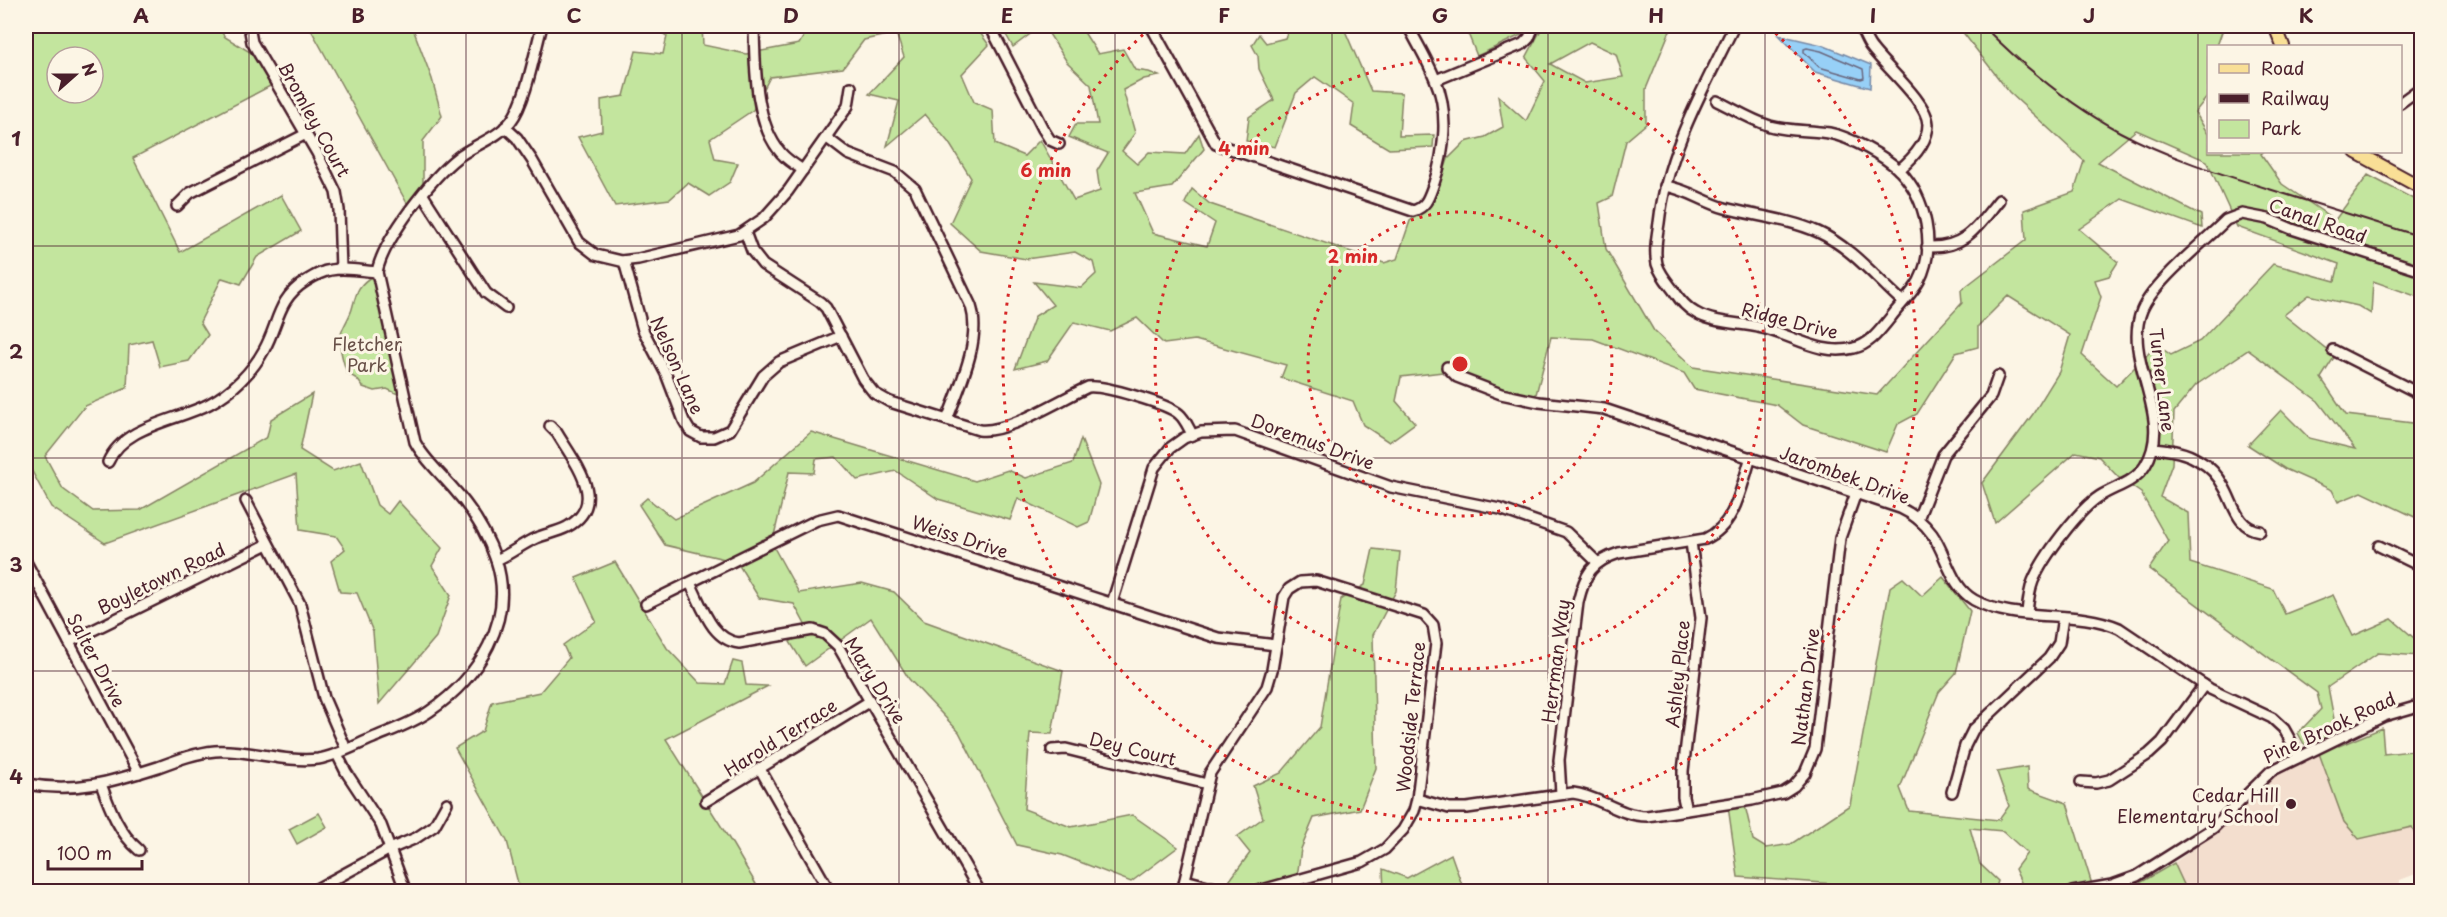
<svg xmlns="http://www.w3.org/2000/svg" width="2447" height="917" viewBox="0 0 2447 917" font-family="'Playpen Sans',sans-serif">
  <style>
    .built { fill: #f3dece }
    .green { fill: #c3e59e; stroke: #868264; stroke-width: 1.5; fill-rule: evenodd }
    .water { fill: #97d0f7; stroke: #7889a5; stroke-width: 1.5 }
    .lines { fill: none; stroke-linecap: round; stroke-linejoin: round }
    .shore { stroke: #69667d; stroke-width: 1.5 }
    .minor-casing { stroke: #4a1f2b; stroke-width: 14 }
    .major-casing { stroke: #4a1f2b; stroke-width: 16 }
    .minor { stroke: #fcf5e5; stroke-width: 9 }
    .major { stroke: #f9df96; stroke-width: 12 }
    .rail { stroke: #4a1f2b; stroke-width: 2 }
    .grid { fill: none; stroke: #4a1f2b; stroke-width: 1.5; stroke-opacity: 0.55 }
    .ring { fill: none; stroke: #d62828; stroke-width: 3; stroke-dasharray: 3 6 }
    .poi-dot { fill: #4a1f2b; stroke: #fcf5e5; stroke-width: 2 }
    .labels { text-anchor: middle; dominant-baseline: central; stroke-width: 6; stroke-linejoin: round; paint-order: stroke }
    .street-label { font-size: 18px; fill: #4a1f2b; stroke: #fcf5e5 }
    .park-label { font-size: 18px; fill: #685048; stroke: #fcf5e5 }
    .poi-label { font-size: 18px; fill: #4a1f2b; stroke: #fcf5e5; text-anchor: end }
    .centre { fill: #d62828; stroke: #fcf5e5; stroke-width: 3 }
    .ring-label { font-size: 18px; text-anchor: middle; font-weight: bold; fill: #d62828; stroke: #fcf5e5; stroke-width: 6; stroke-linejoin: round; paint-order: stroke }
    .neatline { fill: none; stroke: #4a1f2b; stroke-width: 2 }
    .grid-label { font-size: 20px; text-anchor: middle; font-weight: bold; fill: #4a1f2b }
  </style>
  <rect width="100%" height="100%" fill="#fcf5e5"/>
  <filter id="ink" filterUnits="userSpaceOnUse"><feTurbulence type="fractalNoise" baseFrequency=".0167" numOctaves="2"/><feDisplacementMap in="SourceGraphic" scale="12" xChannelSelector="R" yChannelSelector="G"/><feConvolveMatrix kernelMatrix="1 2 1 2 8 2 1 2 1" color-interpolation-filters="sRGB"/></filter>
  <g filter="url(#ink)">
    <path class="built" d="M 2319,752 L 2344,822 L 2412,827 L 2421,851 L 2421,872 L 2400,880 L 2399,891 L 2187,891 L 2174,863 L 2227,824 L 2275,773 Z"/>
    <g class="green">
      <path d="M 26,26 L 217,26 L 225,37 L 260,58 L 276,83 L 133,158 L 180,252 L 281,195 L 301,231 L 257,257 L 241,284 L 222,278 L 200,322 L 208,335 L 189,361 L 160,367 L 152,340 L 129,345 L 127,388 L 85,406 L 45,456 L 63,489 L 93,511 L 140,510 L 267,437 L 271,419 L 312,394 L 300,450 L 333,471 L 361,461 L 377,505 L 388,514 L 398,501 L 442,548 L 432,566 L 451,595 L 436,637 L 379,704 L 373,632 L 357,593 L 340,592 L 331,561 L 345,549 L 336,536 L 300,530 L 296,474 L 105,543 L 51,507 L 26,460 ZM 57,57 L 93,57 L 93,93 L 57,93 Z"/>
      <path d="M 309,26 L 412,26 L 432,79 L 442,116 L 423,141 L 423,188 L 408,205 Z"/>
      <path d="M 650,26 L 702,26 L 703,45 L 746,54 L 799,44 L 810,26 L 975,26 L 989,45 L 962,74 L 974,102 L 993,110 L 995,144 L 1024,156 L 1040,140 L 1074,200 L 1100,191 L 1097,171 L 1108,153 L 1069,137 L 1076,124 L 1098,124 L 1091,85 L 1067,62 L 1044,26 L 1080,26 L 1098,54 L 1123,49 L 1135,70 L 1149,72 L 1159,76 L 1144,79 L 1123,90 L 1135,133 L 1122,151 L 1137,164 L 1149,152 L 1185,154 L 1199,134 L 1204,149 L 1172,187 L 1135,193 L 1153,233 L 1207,246 L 1215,223 L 1185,203 L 1192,189 L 1210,204 L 1384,263 L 1397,259 L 1410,221 L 1434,201 L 1448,159 L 1465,142 L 1485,137 L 1503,127 L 1498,96 L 1526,121 L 1545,81 L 1526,58 L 1543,26 L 1675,26 L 1669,33 L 1646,89 L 1646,124 L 1626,141 L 1612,197 L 1599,203 L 1606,249 L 1654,331 L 1693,367 L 1877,395 L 1962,303 L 1961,290 L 2026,240 L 2024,210 L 2074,192 L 2084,161 L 2009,92 L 1958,26 L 2224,26 L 2217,46 L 2208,46 L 2208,96 L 2195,112 L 2208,134 L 2208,152 L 2263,152 L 2261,154 L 2282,184 L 2335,220 L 2368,175 L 2421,203 L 2421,298 L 2373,281 L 2371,314 L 2358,306 L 2309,295 L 2284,315 L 2335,356 L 2321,378 L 2346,415 L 2421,424 L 2421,520 L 2362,492 L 2338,502 L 2332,490 L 2285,469 L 2248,445 L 2281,410 L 2309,438 L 2355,449 L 2318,401 L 2248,350 L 2196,385 L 2174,412 L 2172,464 L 2160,497 L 2188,513 L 2190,563 L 2273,589 L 2285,614 L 2333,595 L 2353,636 L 2392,619 L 2421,644 L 2421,656 L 2378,653 L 2328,687 L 2339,746 L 2382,728 L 2384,754 L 2421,750 L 2421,851 L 2412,827 L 2359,839 L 2344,822 L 2316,745 L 2304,744 L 2298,733 L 2321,709 L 2317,693 L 2149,569 L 2168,541 L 2141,493 L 2118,477 L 2099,457 L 2076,452 L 1995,523 L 1982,483 L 2033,414 L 2059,372 L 2070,335 L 2008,296 L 1978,326 L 1978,347 L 1956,353 L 1917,414 L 1898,424 L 1886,452 L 1803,425 L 1777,405 L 1694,389 L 1684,373 L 1593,339 L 1551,337 L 1534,402 L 1451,371 L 1401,377 L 1396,401 L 1415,423 L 1389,442 L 1363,425 L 1353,401 L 1281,378 L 1286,365 L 1195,340 L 1164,344 L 1137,318 L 1110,331 L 1074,322 L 1047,361 L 1015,369 L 1035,316 L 1053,305 L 1034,282 L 1081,288 L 1096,274 L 1093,262 L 1075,252 L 1026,259 L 981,251 L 950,223 L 971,178 L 949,143 L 925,114 L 887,146 L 899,101 L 869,94 L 904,57 L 896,33 L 864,40 L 843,68 L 770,77 L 753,110 L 710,139 L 715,159 L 738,163 L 730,182 L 709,196 L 688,183 L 670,199 L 615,206 L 578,137 L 602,131 L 601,100 L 624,96 L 636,51 L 663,54 L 667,36 ZM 1590,42 L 1616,54 L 1623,77 L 1585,83 L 1550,64 ZM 2136,130 L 2207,161 L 2237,227 L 2339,264 L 2335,281 L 2273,264 L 2200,341 L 2171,355 L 2157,345 L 2116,386 L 2082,355 L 2101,297 L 2095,280 L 2109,276 L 2118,262 L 2079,229 L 2122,199 L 2202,228 L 2201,215 L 2098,162 Z"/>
      <path d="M 1001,26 L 1041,26 L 1013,47 Z"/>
      <path d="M 1290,26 L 1343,26 L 1371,91 L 1402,93 L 1399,136 L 1434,135 L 1433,147 L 1389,149 L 1351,126 L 1354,104 L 1315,77 L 1296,93 L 1275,147 L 1246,141 L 1249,117 L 1274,100 L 1259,69 L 1258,56 L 1252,45 L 1259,34 L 1266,43 L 1285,38 Z"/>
      <path d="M 1465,26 L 1498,26 L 1527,32 L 1477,56 Z"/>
      <path d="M 375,274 L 400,395 L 387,389 L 375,391 L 363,387 L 357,379 L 347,373 C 343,361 337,343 342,331 C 345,323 350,316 352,309 C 357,290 358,285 375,274 Z"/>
      <path d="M 811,432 L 975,481 L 1008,470 L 1026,478 L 1073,463 L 1081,439 L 1099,485 L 1089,522 L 1078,527 L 1018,498 L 1010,520 L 938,499 L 896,471 L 857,480 L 836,457 L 816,459 L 814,473 L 789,472 L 772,544 L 799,593 L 862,583 L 894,592 L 924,621 L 1063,671 L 1052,734 L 1030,733 L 1024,809 L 1071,827 L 1132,815 L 1178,847 L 1131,882 L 1062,855 L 1017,845 L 959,732 L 909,679 L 871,618 L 805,666 L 790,642 L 808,630 L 794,604 L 759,598 L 737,562 L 665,545 L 639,505 L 647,498 L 674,519 L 753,483 Z"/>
      <path d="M 1373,549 L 1400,552 L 1396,591 L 1373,635 L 1376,768 L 1360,809 L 1314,818 L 1301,849 L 1295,891 L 1221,892 L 1250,853 L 1237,837 L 1263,818 L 1253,786 L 1281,773 L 1320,727 L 1341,599 L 1365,585 Z"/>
      <path d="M 615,562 L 667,648 L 700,683 L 725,684 L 733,661 L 742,663 L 746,685 L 768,686 L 666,739 L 733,845 L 760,891 L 520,891 L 507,841 L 455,748 L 483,731 L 492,702 L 540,692 L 569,658 L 563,645 L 596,621 L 576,578 Z"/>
      <path d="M 1943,577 L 1970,611 L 1956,673 L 1939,692 L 1900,788 L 1909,811 L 1999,820 L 2009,806 L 1997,772 L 2027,767 L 2028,789 L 2067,803 L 2094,891 L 2025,891 L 2015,869 L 2027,853 L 2003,831 L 1970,828 L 1980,864 L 1998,881 L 1995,891 L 1854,891 L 1850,885 L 1738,877 L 1728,806 L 1744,801 L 1753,840 L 1766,848 L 1791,844 L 1850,805 L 1890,587 L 1903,578 L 1922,596 Z"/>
      <path d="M 319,813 L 327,827 L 297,844 L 289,829 Z"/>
      <path d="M 1451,854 L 1462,885 L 1452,891 L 1384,891 L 1383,869 L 1407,878 Z"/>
      <path d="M 2174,863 L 2187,891 L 2111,891 L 2140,883 Z"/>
    </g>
    <path class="water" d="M 1779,35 L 1822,45 L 1871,65 L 1870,88 L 1815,72 Z"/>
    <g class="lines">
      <path class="shore" d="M 1807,48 L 1821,51 L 1863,69 L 1864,78 L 1861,79 L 1819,67 L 1804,52 L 1804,49 Z"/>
      <defs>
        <g id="minor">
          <path d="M 249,26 L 252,42 L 317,153 L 336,192 L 339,210 L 341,269"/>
          <path d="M 754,26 C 755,64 754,122 781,153 C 787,160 795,165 803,170"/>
          <path d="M 990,26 L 1043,129 L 1050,140 L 1059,144"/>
          <path d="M 1151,26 L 1216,144 L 1413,211 C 1427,207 1429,196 1434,183 C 1445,151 1449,111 1435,79 C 1428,61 1417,43 1408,26"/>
          <path d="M 1860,26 C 1863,32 1866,40 1870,46 C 1883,65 1927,101 1928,124 C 1928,143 1912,159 1899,170"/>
          <path d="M 1436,80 L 1523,44 L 1529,38 L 1534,26"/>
          <path d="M 1717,101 C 1734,109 1751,120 1770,126 C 1789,131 1809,130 1829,133 C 1850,137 1885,156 1900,171 C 1926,198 1937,247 1919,281 C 1912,294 1900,305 1891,317 C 1880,330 1871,344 1854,348 C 1820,357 1790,333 1758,327 C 1739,323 1713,323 1696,313 C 1686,308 1680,300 1674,291 C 1668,283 1660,274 1657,264 C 1654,251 1657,236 1659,223 C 1667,151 1703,90 1734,26"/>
          <path d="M 2400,103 L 2422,87"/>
          <path d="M 505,127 L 517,138 L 532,160 L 579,242 L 596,255 L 621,261 L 638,259 L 739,235 L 764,218 L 788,191 L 848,106 L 851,87"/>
          <path d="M 827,138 L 848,154 L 895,172 L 915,189 L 971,306 C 982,341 959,387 947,420"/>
          <path d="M 1665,186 C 1687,189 1704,202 1725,208 C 1755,216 1789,219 1818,232 C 1851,247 1876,278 1903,302"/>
          <path d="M 423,195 L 486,293 L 506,308"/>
          <path d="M 177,206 L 190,193 L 306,134"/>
          <path d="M 745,232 L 752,251 L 763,265 L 820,302 L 826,308 L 863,379 L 874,393 L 890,402 L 979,430 C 1007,434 1061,399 1088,387 C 1103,385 1168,404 1179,414 C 1185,419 1188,427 1192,434"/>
          <path d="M 1927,247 C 1965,249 1977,227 1999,200"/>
          <path d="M 624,261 L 643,330 L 666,374 L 684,421 L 690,431 L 701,437 L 714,437 L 730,430 L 763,376 L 779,362 L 841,336"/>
          <path d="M 2333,350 L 2422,395"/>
          <path d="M 1447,367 L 1457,377 L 1501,394 L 1539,402 L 1604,409 L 1900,508 C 1913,514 1924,523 1932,534 C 1947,555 1950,586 1974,600 C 2017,624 2074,608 2119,628 L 2210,689 L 2272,718 L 2284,729 L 2299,756"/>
          <path d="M 2153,448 C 2169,450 2184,451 2198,460 C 2209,466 2218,475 2224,487 C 2234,504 2237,528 2260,531"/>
          <path d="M 108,462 C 124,425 177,421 209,404 C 232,392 252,372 264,350 C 279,323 277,299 306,281 C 314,276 322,271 331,270 C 346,267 363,271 377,272"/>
          <path d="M 246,501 L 300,604 L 324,698 L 346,749"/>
          <path d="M 1918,519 L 1943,455 L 1991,396 L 1998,376"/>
          <path d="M 2379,546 L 2422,567"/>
          <path d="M 496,560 C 511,554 522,544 536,538 C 546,534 557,532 567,527 C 610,503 574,462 557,433 L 550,426"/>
          <path d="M 26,562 L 139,773"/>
          <path d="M 690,583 C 702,605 711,640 739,643 L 813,630 L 825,634 L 838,646 L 980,892"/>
          <path d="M 1112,603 L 1154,468 L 1170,448 L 1184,438 L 1201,432 L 1235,431 L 1391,487 L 1500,509 L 1566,532 L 1597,562"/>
          <path d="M 646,604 L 817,520 L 838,515 L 1218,638 L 1276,645"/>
          <path d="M 2027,613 C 2028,602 2029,591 2033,581 C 2043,557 2079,509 2100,496 C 2116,486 2134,483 2145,466 C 2176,417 2121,360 2142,310 C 2154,282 2203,243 2226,220 L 2242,214 L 2268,219 L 2292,229 L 2422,271"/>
          <path d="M 69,642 L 268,544"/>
          <path d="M 1052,750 L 1066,749 L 1207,784"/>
          <path d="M 337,754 L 346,772 L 381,825 L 406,892"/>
          <path d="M 760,769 L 830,892"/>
          <path d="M 2081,782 L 2096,783 L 2109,780 L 2149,754 L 2162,742 L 2204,685"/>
          <path d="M 26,784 C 76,793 111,782 158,767 C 177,760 195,753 215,751 C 249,749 284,763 318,759 C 337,756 356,745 373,738 C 392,730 413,723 430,711 C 478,678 516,620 496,560 C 487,533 471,508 452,487 C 439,472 424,459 415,442 L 377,272 C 383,240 432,177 458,157 C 474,145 498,138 511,121 C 526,102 535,50 542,26"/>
          <path d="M 101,784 C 110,809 119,833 139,850"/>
          <path d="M 1952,792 L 1965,746 L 1973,730 L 2049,658 L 2059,643 L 2063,617"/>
          <path d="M 1561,794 L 1559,760 L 1578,602 C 1585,574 1591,562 1619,553 L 1705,539 C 1736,525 1741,487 1751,457"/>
          <path d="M 1417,799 L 1449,808 L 1467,808 L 1573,793 C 1599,796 1619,816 1647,816 L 1752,800 L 1783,793 L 1794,786 L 1805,773 L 1815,749 L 1840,538 L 1856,493"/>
          <path d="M 706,801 L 870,701"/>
          <path d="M 1686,810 L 1683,797 L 1683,771 L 1701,618 L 1691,542"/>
          <path d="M 1185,880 L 1230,892"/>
          <path d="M 311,892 L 390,849 L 416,838 L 434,826 L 447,803"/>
          <path d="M 1182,892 L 1210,773 L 1267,687 L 1272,670 L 1284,597 L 1289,589 L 1300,582 L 1316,581 L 1424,615 L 1433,625 L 1436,643 L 1417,799 L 1414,811 L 1403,830 L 1385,849 L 1362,862 L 1255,892"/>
          <path d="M 2072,892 L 2112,885 L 2137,876 L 2213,828 L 2271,771 L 2384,716 L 2422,705"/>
        </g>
        <g id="major">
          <path d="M 2275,26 L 2283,46"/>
          <path d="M 2356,152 L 2422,188"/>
        </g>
      </defs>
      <use href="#minor" class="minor-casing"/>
      <use href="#major" class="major-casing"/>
      <use href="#minor" class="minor"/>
      <use href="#major" class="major"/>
      <path class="rail" d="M 1983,26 C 2024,67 2068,104 2120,132 C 2167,157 2218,173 2269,189 C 2320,205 2371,221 2422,237"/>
    </g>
  </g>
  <path class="grid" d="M 249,26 L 249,892M 466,26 L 466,892M 682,26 L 682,892M 899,26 L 899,892M 1115,26 L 1115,892M 1332,26 L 1332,892M 1548,26 L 1548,892M 1765,26 L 1765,892M 1981,26 L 1981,892M 2198,26 L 2198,892M 26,246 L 2422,246M 26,458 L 2422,458M 26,671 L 2422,671"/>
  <g class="ring">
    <circle cx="1460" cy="364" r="152"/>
    <circle cx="1460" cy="364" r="305"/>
    <path d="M1769 27A457 457 0 1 1 1151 27"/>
  </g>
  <circle class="poi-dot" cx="2291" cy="804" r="6"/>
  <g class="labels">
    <g class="street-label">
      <text transform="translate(315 119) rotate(61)">Bromley Court</text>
      <text transform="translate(2318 220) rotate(19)">Canal Road</text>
      <text transform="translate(1790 320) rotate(14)">Ridge Drive</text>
      <text transform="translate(678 365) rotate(66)">Nelson Lane</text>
      <text transform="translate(2163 380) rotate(83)">Turner Lane</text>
      <text transform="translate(1313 441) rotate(20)">Doremus Drive</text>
      <text transform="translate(1845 474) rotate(20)">Jarombek Drive</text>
      <text transform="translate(960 536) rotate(18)">Weiss Drive</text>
      <text transform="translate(161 578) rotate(-26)">Boyletown Road</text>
      <text transform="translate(97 660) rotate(62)">Salter Drive</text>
      <text transform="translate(1555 661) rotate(-83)">Herrman Way</text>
      <text transform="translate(1677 674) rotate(-84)">Ashley Place</text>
      <text transform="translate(876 680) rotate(58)">Mary Drive</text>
      <text transform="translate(1805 687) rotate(-83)">Nathan Drive</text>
      <text transform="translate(1410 717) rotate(-84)">Woodside Terrace</text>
      <text transform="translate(2329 727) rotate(-25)">Pine Brook Road</text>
      <text transform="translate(780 737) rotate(-32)">Harold Terrace</text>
      <text transform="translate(1133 748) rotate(14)">Dey Court</text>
    </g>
    <g class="park-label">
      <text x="367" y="343">Fletcher<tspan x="367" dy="21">Park</tspan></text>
    </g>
    <g class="poi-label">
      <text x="2279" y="794">Cedar Hill<tspan x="2279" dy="21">Elementary School</tspan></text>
    </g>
  </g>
  <circle cx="1460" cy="364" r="9" class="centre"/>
  <g class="ring-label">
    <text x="1244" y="155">4 min</text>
    <text x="1046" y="177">6 min</text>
    <text x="1353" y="263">2 min</text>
  </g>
  <rect width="2447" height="917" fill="none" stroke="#fcf5e5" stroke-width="66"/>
  <rect x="2207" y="45" width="195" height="108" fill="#fcf5e5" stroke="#b59f9b" stroke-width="1.5"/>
  <rect x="2219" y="64" width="30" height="9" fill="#f9df96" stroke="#b59f9b" stroke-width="1.5"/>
  <text x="2261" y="75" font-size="18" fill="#4a1f2b">Road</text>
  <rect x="2219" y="94" width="30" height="9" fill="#4a1f2b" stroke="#b59f9b" stroke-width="1.5"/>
  <text x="2261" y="105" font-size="18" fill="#4a1f2b">Railway</text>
  <rect x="2219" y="120" width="30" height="18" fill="#c3e59e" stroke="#b59f9b" stroke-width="1.5"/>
  <text x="2261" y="135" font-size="18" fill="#4a1f2b">Park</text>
  <g transform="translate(75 75) rotate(69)"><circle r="28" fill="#fcf5e5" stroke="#b59f9b" stroke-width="1.5"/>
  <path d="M0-4.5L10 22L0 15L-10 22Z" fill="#4a1f2b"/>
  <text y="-9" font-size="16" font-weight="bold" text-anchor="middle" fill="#4a1f2b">N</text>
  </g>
  <path d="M48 860v9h94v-9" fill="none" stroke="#4a1f2b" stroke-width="3"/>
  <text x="57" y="860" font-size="18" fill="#4a1f2b" stroke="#fcf5e5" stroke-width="4.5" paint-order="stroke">100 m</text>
  <rect x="33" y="33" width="2381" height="851" class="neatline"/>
  <g class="grid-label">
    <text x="141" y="23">A</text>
    <text x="358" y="23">B</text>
    <text x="574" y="23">C</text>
    <text x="791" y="23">D</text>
    <text x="1007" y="23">E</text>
    <text x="1224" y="23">F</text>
    <text x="1440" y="23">G</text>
    <text x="1656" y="23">H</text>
    <text x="1873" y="23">I</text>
    <text x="2089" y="23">J</text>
    <text x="2306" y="23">K</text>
    <text x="16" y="146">1</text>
    <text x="16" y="359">2</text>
    <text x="16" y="572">3</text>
    <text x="16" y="784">4</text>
  </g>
</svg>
